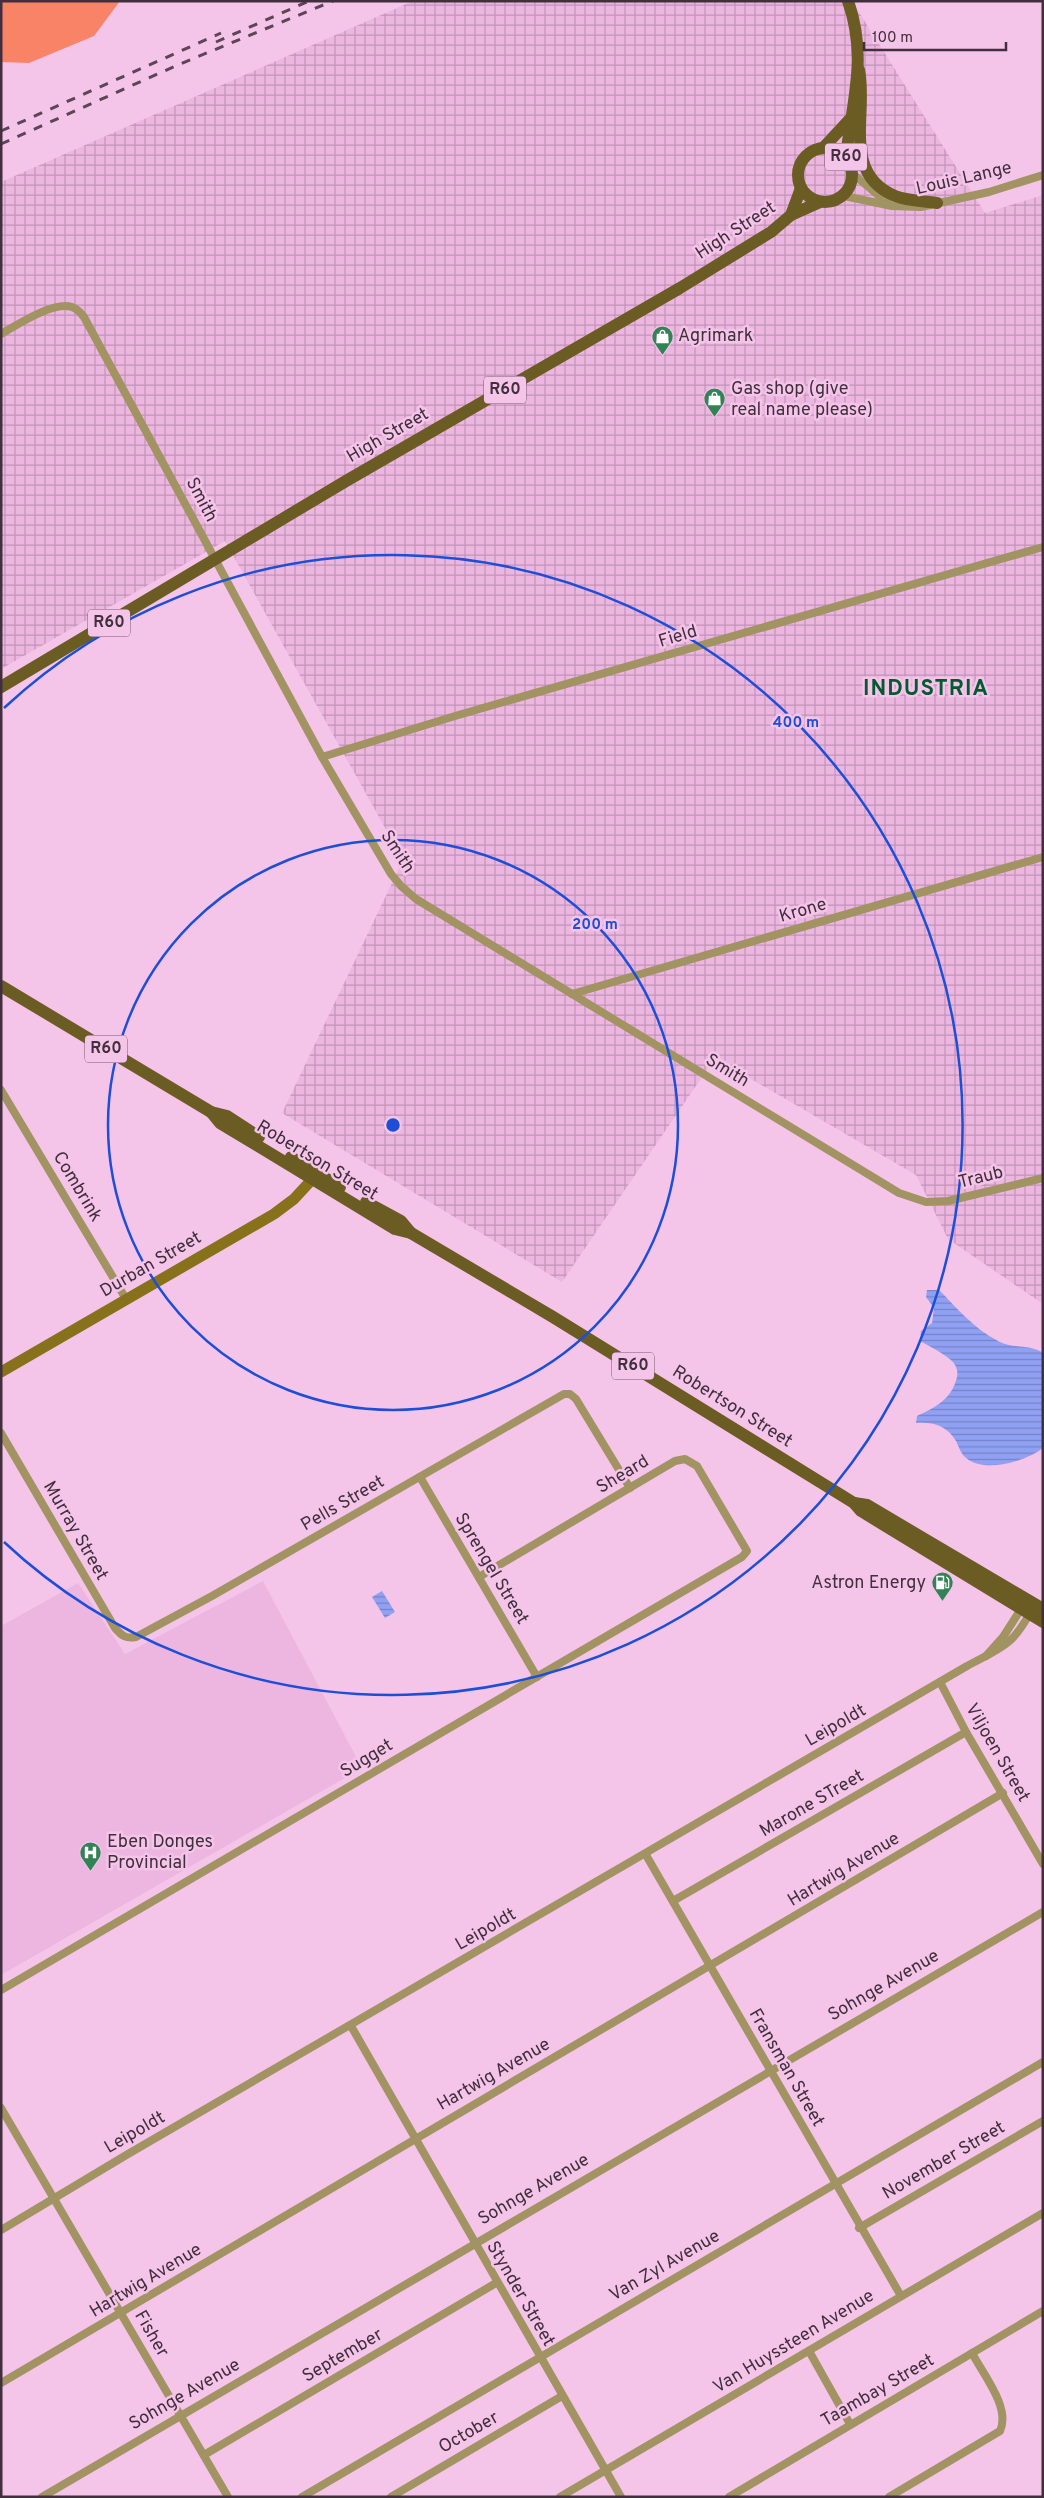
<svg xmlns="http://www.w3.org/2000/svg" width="1044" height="2498" viewBox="0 0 1044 2498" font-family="Overpass,sans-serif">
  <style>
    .built { fill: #ecb6e0 }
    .industrial { fill: url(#industrial-grid) }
    .pitch { fill: #f98367 }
    .water { fill: url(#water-rules) }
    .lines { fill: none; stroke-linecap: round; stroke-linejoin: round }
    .street { stroke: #a19362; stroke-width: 8 }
    .secondary { stroke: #87721b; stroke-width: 11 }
    .primary { stroke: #6b5c23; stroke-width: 12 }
    .rail { stroke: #5c4556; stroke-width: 3; stroke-dasharray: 9 9; stroke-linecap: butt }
    .ring { fill: none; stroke: #1d4ed8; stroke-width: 2.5 }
    .labels { text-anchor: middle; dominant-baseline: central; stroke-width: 5; stroke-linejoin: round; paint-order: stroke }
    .shield { fill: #f4c4e9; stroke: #775c71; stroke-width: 1 }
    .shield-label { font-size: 16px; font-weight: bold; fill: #422f3d }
    .street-label { font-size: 18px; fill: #422f3d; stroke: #f4c4e9 }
    .poi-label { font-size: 18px; fill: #422f3d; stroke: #f4c4e9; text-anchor: start }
    .district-label { font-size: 22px; font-weight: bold; letter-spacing: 1px; fill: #035930; stroke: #f4c4e9 }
    .centre { fill: #1d4ed8; stroke: #f4c4e9; stroke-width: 2.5 }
    .ring-label { font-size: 15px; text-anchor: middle; font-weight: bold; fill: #1d4ed8; stroke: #f4c4e9; stroke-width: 5; stroke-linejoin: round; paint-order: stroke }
  </style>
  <defs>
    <pattern id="industrial-grid" width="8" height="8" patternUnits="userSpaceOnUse" patternTransform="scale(1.25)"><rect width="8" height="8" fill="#ecb6e0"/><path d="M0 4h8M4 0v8" fill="none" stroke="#c194b7"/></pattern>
    <pattern id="water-rules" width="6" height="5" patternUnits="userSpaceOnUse" patternTransform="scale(1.25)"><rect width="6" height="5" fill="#90a0f3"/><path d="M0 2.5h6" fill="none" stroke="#7783c6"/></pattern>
  </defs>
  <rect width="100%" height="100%" fill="#f4c4e9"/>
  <path class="built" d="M 263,1581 L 362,1768 L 1,1975 L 1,1626 L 78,1583 L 125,1654 Z"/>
  <path class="industrial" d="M 413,1 L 852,1 L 985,213 L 1043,195 L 1043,1304 L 948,1239 L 916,1175 L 715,1058 L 562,1282 L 282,1113 L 403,860 L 225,541 L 1,669 L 1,182 Z"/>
  <path class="pitch" d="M 1,1 L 120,1 L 94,36 L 29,63 L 1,62 Z"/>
  <g class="water">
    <path d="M 927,1290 L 939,1290 C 957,1308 974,1329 998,1341 C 1012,1349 1030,1344 1043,1353 L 1043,1448 C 1025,1462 980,1475 963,1455 C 960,1451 958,1445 956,1441 C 946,1425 933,1422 916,1423 L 917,1416 C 936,1407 952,1399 957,1377 C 958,1372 957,1367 953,1362 C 945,1354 931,1347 920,1341 L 921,1331 L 932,1323 L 934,1308 L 926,1297 Z"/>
    <path d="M 382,1591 L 395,1612 L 385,1618 L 372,1597 Z"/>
  </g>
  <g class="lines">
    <g class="street">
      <path d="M 853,174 L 890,205"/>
      <path d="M 844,196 L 892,206 L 921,207 L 989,192 L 1043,175"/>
      <path d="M 1,334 C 17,325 53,301 72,307 C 77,309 81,313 84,317 L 322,757 L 391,874 L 401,886 L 416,899 L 899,1193 L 926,1202 L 948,1201 L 1043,1178"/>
      <path d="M 322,757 L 455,716 L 1043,547"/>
      <path d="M 572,994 L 1043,857"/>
      <path d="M 1,1090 L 126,1299"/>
      <path d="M 1,1433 L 115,1628 C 122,1636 126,1639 136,1637 L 212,1596 L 564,1394 L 570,1394 L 576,1399 L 630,1488"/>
      <path d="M 420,1477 L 537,1677"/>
      <path d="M 986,1656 L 1003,1637 L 1023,1606"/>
      <path d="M 940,1682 L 966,1732 L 1043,1864"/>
      <path d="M 646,1855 L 901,2296"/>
      <path d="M 673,1901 L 966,1732"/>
      <path d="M 1,1990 L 742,1557 L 747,1551 L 697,1466 L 685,1459 L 675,1461 L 479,1577"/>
      <path d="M 351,2026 L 621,2497"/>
      <path d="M 1,2108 L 228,2497"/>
      <path d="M 859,2228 L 1043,2121"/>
      <path d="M 1,2230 L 128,2154 L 967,1666 C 1000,1648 1012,1647 1031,1611"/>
      <path d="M 809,2351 L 850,2424"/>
      <path d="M 1,2383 L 1003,1793"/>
      <path d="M 204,2455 L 496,2283"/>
      <path d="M 42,2497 L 1043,1912"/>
      <path d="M 302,2497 L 1043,2062"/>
      <path d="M 391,2497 L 562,2396"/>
      <path d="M 560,2497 L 1043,2213"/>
      <path d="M 729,2497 L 1043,2311"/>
      <path d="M 889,2497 L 1000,2431 C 1011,2408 983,2374 972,2353"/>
    </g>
    <path class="secondary" d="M 1,1372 L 274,1214 L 294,1199 L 318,1173"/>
    <g class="primary">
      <path d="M 859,70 C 868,113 841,174 895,196 C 908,201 924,201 937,203"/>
      <path d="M 824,147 L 850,119"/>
      <circle cx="825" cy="175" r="27"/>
      <path d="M 846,157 C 852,101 868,58 848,1"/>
      <path d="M 791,215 L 801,188"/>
      <path d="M 1,687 L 346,481 L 680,288 L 771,232 L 791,215 L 820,202"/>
      <path d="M 1,986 L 211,1112 L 227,1116 L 259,1137"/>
      <path d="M 211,1112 L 220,1123 L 395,1229 L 411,1233 L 553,1317 L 854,1503 L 861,1511 L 1043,1622"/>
      <path d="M 291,1157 L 340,1187"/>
      <path d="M 366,1202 L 401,1221 L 411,1233"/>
      <path d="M 854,1503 L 867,1505 L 1043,1609"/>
    </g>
    <g class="rail">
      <path d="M 216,42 L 309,1"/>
      <path d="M 1,131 L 221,33"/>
      <path d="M 1,144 L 180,64 L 333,1"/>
    </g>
  </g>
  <g class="ring">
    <circle cx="393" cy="1125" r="285"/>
    <path d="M4 708A570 570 0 1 1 4 1542"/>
  </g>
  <defs>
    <symbol id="shop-pin" viewBox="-11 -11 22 30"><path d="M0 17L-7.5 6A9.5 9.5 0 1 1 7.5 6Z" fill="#328354" stroke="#f4c4e9"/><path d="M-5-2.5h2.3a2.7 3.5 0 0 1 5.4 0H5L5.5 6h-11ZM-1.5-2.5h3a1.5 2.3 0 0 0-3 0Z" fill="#fff"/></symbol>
    <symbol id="fuel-pin" viewBox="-11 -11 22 30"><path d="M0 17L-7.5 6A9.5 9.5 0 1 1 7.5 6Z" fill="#328354" stroke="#f4c4e9"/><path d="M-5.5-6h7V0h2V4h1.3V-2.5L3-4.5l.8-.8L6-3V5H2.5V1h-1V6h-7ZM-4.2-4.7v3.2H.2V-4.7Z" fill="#fff"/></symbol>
    <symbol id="hospital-pin" viewBox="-11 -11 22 30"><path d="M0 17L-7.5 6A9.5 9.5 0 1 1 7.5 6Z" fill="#328354" stroke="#f4c4e9"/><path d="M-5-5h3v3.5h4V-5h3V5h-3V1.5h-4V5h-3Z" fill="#fff"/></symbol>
  </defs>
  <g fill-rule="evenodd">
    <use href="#shop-pin" x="650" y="324" width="25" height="34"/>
    <use href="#shop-pin" x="702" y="386" width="25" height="34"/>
    <use href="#fuel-pin" x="930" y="1570" width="25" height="34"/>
    <use href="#hospital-pin" x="78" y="1840" width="25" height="34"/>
  </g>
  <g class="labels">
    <g class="shield">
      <rect x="825" y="143.5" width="42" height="27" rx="4"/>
      <rect x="484" y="376.5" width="42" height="27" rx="4"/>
      <rect x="88" y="609.5" width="42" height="27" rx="4"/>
      <rect x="85" y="1035.5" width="42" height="27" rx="4"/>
      <rect x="612" y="1352.5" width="42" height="27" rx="4"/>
    </g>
    <g class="shield-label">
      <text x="846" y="157">R60</text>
      <text x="505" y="390">R60</text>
      <text x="109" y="623">R60</text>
      <text x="106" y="1049">R60</text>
      <text x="633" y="1366">R60</text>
    </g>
    <g class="street-label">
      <text transform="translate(964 179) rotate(-13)">Louis Lange</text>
      <text transform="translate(736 231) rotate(-33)">High Street</text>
      <text transform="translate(388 436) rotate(-30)">High Street</text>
      <text transform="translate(201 500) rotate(62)">Smith</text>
      <text transform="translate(678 637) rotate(-17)">Field</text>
      <text transform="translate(397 852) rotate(57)">Smith</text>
      <text transform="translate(803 911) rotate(-16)">Krone</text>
      <text transform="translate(727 1071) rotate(31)">Smith</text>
      <text transform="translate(317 1161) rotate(31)">Robertson Street</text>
      <text transform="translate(981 1178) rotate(-14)">Traub</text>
      <text transform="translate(77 1187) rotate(59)">Combrink</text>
      <text transform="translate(151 1265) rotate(-30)">Durban Street</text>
      <text transform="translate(732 1407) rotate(32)">Robertson Street</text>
      <text transform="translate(623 1475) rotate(-31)">Sheard</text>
      <text transform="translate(343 1504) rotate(-30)">Pells Street</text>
      <text transform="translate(75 1531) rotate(60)">Murray Street</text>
      <text transform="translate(491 1569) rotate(59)">Sprengel Street</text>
      <text transform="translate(836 1726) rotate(-30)">Leipoldt</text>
      <text transform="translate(997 1753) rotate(60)">Viljoen Street</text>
      <text transform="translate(367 1759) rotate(-31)">Sugget</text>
      <text transform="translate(812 1804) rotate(-30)">Marone STreet</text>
      <text transform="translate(844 1870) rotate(-31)">Hartwig Avenue</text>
      <text transform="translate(486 1930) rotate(-30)">Leipoldt</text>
      <text transform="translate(884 1986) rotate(-30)">Sohnge Avenue</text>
      <text transform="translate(786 2068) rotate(60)">Fransman Street</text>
      <text transform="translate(494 2075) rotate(-30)">Hartwig Avenue</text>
      <text transform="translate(135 2133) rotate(-30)">Leipoldt</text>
      <text transform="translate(944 2161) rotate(-30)">November Street</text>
      <text transform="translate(534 2190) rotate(-30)">Sohnge Avenue</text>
      <text transform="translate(665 2266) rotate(-30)">Van Zyl Avenue</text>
      <text transform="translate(146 2281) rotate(-31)">Hartwig Avenue</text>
      <text transform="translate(520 2294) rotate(60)">Stynder Street</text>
      <text transform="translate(151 2334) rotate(60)">Fisher</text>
      <text transform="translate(794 2342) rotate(-31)">Van Huyssteen Avenue</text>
      <text transform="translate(343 2356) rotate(-30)">September</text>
      <text transform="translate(878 2391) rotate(-30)">Taambay Street</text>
      <text transform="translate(185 2395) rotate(-30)">Sohnge Avenue</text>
      <text transform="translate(469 2433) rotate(-30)">October</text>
    </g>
    <g class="poi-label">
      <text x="678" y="336">Agrimark</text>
      <text x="731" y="389">Gas shop (give<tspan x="731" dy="21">real name please)</tspan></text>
      <text x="926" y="1583" text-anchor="end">Astron Energy</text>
      <text x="107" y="1842">Eben Donges<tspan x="107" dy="21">Provincial</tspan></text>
    </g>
    <g class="district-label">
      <text x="926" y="689">INDUSTRIA</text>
    </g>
  </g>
  <circle cx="393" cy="1125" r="8" class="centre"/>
  <g class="ring-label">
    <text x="796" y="727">400 m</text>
    <text x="595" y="929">200 m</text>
  </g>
  <rect width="1044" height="2498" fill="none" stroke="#422f3d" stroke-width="5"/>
  <path d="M864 42v8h142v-8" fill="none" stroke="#422f3d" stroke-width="2.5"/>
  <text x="872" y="42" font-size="15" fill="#422f3d" stroke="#f4c4e9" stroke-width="4" paint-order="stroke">100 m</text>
</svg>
